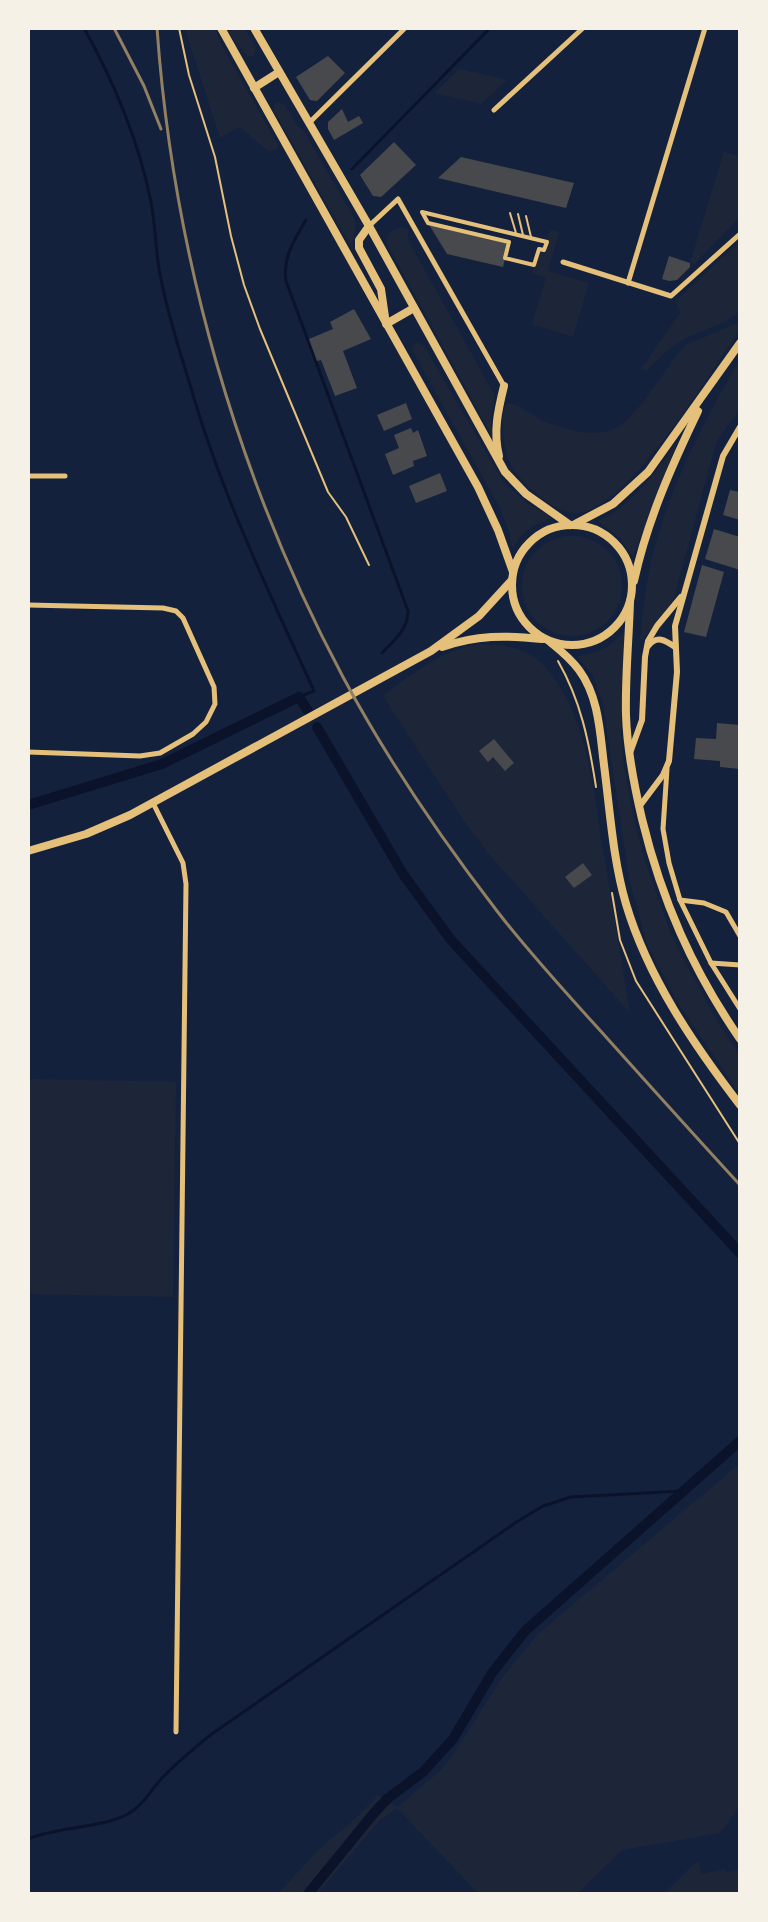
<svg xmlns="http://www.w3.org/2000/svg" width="768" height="1922" viewBox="0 0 768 1922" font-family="Barlow,sans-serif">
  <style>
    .green { fill: #1d2539 }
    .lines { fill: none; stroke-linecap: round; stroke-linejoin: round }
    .stream { stroke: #0b132b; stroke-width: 3 }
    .canal { stroke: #0b132b; stroke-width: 10 }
    .building { fill: #48494c }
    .path { stroke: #e5c07b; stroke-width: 2 }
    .service { stroke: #e5c07b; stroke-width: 2 }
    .pedestrian { stroke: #e5c07b; stroke-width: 4 }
    .minor { stroke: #e5c07b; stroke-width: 5 }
    .tertiary { stroke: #e5c07b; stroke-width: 6 }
    .primary { stroke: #e5c07b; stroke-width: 8 }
    .trunk { stroke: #e5c07b; stroke-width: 8 }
    .rail { stroke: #918062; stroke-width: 3 }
  </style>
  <rect width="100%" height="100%" fill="#14213d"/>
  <g class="green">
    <path d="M 185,29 L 215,29 L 221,44 L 279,147 L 269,152 L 240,127 L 220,138 Z"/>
    <path d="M 226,29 L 245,29 L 256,47 L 254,56 L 247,56 Z"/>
    <path d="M 459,69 L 507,80 L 481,104 L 435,93 Z"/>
    <path d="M 278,102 L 285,105 L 297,125 L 305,133 L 354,218 C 360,230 350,239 354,252 L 274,111 L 274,105 Z"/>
    <path d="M 724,152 L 739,156 L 739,218 L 694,264 L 690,263 Z"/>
    <path d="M 404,227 L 408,229 L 408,240 L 495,396 L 491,419 L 492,436 L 386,242 C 387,232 395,228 404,227 Z"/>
    <path d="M 550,230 L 559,232 L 548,271 L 589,283 L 573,337 L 532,324 L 546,277 L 532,274 L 539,249 L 544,250 Z"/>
    <path d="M 739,242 L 739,312 C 724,325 705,329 688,337 C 673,345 658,358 647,371 L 641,369 L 681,312 L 675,302 Z"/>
    <path d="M 738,323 L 739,331 C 710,373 630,506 579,513 C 557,516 524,485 513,469 C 504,455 498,417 507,403 C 518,403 536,419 548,423 C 567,430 593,437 612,430 C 634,421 664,372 679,352 L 686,345 Z"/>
    <path d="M 417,342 L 424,346 L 504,483 L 527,503 L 553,518 C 534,523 522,532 512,549 L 509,532 L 501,510 L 412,350 L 413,346 Z"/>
    <path d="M 739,361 L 739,410 L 718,439 L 715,447 L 673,601 L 640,643 C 642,616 645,589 651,562 C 668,490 702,424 739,361 Z"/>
    <path d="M 679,439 L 654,500 L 633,557 L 620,538 L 598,521 C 634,504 657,472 679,439 Z"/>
    <circle cx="572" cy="586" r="50"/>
    <path d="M 624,632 L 621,732 L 624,767 L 636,828 L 644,858 L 669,929 L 681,954 L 720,1026 L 739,1053 L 739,1093 L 678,1003 L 647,944 L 629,879 L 603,704 L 592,674 L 577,656 C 598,654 610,647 624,632 Z"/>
    <path d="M 479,644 C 504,644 528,648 545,667 C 590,717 593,794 604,856 C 613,908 621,961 630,1013 L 488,853 L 464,821 L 383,696 C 413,674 440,650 479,644 Z"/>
    <path d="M 29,1079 L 176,1082 L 173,1297 L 29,1294 Z"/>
    <path d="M 739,1464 L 739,1807 L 720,1833 L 622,1850 L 578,1893 L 478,1893 L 397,1808 L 379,1821 L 318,1893 L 279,1893 L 317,1851 L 354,1820 L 378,1795 L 397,1807 L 439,1772 L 453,1755 L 501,1679 L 537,1635 Z"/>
    <path d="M 696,1862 L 699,1862 L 701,1874 L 726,1869 L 727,1872 L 739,1870 L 739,1893 L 664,1893 Z"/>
  </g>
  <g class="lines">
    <g class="stream">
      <path d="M 84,28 C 114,82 139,142 151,202 C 156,227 155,253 161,279 C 168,316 180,352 191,388 C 221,493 269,592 314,691 L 299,697"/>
      <path d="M 352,169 L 490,28"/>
      <path d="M 306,220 C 295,239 282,258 286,281 L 408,611 C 408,630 394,640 382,653"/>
      <path d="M 28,1839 C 60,1826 99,1829 128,1814 C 144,1805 151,1789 163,1777 C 177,1762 194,1749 209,1736 L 515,1523 L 543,1506 L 571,1497 L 682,1491"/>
    </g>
    <g class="canal">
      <path d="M 317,727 L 403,874 L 451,940 L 740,1253"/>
      <path d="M 28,805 L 162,764 L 299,697 L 308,711"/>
      <path d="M 308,1894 L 374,1813 L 387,1799 L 423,1772 L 453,1739 L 492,1673 L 525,1631 L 740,1441"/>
    </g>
  </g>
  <g class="building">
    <path d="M 328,56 L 345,73 L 317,101 L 310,100 L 296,77 Z"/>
    <path d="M 342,109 L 348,122 L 359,116 L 363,123 L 334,140 L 328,129 L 328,122 Z"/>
    <path d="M 394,142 L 416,165 L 381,197 L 373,196 L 360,175 Z"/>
    <path d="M 461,157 L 574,183 L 566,208 L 438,178 Z"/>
    <path d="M 428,223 L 509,242 L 503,267 L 447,254 Z"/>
    <path d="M 669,256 L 690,263 L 690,267 L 677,280 L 669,281 L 662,279 Z"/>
    <path d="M 354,309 L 371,339 L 343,351 L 357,388 L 335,396 L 321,360 L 317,361 L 309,339 L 333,329 L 330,322 Z"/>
    <path d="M 406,403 L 412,419 L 384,431 L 377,415 Z"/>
    <path d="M 411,428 L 413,433 L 418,430 L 427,456 L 413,461 L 414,466 L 393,475 L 385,454 L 399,448 L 394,435 Z"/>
    <path d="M 440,473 L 447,491 L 416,503 L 409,486 Z"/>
    <path d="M 730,490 L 740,492 L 740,520 L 723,515 Z"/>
    <path d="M 714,529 L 740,537 L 740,570 L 705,559 Z"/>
    <path d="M 702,565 L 724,572 L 706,637 L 684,632 Z"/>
    <path d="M 717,723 L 740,725 L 740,769 L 720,767 L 720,761 L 694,759 L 696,738 L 716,739 Z"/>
    <path d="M 494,739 L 514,763 L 505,771 L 493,757 L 488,762 L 479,751 Z"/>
    <path d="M 583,863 L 592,875 L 574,888 L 565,877 Z"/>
  </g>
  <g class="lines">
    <g class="path">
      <path d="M 558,661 C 581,701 589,742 596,787"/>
      <path d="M 612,893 L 620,940 L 636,981 L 740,1144"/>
    </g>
    <g class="service">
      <path d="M 179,28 L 189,75 L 215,157 L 231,236 L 244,285 L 260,329 L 328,492 L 346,517 L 369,565"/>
      <path d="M 510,213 L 516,233"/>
      <path d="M 518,214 L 523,235"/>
      <path d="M 526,216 L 531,237"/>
    </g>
    <path class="pedestrian" d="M 422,212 L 547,242 L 544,250 L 539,249 L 534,265 L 505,258 L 509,242 L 428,223 Z"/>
    <g class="minor">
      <path d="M 494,110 L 583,28"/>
      <path d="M 309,123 L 405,28"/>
      <path d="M 369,226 L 398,199 L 504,386"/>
      <path d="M 563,262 L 671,296 L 740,234"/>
      <path d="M 628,283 L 705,28"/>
      <path d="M 28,476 L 65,476"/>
      <path d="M 28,605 L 163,608 L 176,611 L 183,618 L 214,687 L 215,704 L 206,722 L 193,734 L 160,753 L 140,756 L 28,752"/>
      <path d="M 667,769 L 663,829 L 669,863 L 680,900 L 704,903 L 726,912 L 740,936"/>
      <path d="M 153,803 L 183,863 L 186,884 L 176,1732"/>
      <path d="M 680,900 L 711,963 L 740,1009"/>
      <path d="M 711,963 L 740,965"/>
    </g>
    <g class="tertiary">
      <path d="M 648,646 C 657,635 665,640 675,647"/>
      <path d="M 630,753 L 642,720 L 645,657 L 648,641 L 657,626 L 681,597"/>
      <path d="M 639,807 L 663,775 L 669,761 L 677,672 L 675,626 L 723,456 L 740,427"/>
    </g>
    <g class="primary">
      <path d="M 221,28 L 478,487 L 498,530 L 513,572"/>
      <path d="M 254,28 L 369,226 L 505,472 L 526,494 L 570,525"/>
      <path d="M 254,88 L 279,72"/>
      <path d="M 369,226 L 359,240 L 359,248 L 381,289 L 386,324 L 414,308"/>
      <path d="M 499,456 C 493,432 498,410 504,386"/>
    </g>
    <g class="trunk">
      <path d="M 575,524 L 613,504 L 648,472 L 740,343"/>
      <circle cx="572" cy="585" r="60"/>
      <path d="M 634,581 C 647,521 672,465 698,411"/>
      <path d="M 630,601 C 629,639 625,677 626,715 C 627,750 634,785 642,819 C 662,901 692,969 740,1039"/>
      <path d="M 550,642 C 560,650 571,659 579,670 C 599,697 600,733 604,765 C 610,811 613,860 626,904 C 648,978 694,1045 740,1105"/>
      <path d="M 442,647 C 476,635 506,635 542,639"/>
      <path d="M 28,851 L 86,834 L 130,815 L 431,651 L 479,616 L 512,580"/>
    </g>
    <g class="rail">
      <path d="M 114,28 L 144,86 L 161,129"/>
      <path d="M 157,28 C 173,253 237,478 343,677 C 387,759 440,837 497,911 C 531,955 569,996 606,1037 C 650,1086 695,1136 740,1185"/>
    </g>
  </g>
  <rect width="768" height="1922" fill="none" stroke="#f6f1e7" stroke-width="60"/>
</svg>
